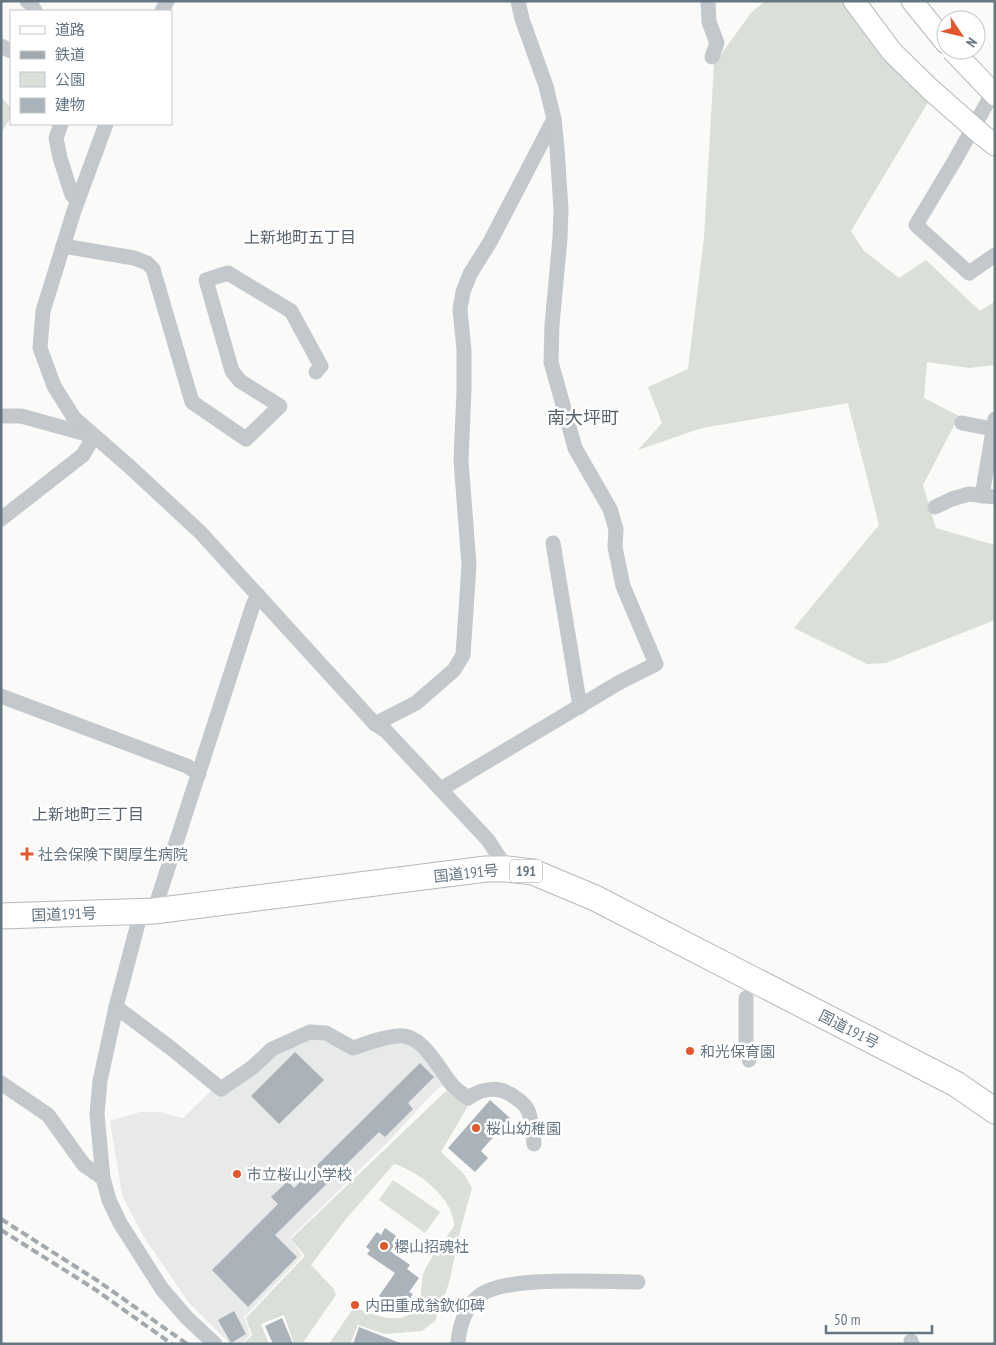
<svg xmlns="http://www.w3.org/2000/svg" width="996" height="1345" viewBox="0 0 996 1345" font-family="'PT Sans Narrow','Noto Sans JP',sans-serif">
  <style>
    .built { fill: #e8e9e9 }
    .green { fill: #dadfd7 }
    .building { fill: #aab3b9 }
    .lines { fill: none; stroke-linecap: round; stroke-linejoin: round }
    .secondary-casing { stroke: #b3babf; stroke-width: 23 }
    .trunk-casing { stroke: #b4b9bd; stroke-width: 27 }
    .minor { stroke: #c3c8cc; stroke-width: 15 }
    .secondary { stroke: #fff; stroke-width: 21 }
    .trunk { stroke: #fff; stroke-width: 25 }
    .rail { stroke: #a2aab0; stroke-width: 4; stroke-dasharray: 8 4; stroke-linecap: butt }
    .secondary-bridge-casing { stroke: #b3babf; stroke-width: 23; stroke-linecap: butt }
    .secondary-bridge { stroke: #fff; stroke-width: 21 }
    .poi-dot { fill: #e4572e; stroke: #fff; stroke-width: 2 }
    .labels { text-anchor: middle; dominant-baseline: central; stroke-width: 5; stroke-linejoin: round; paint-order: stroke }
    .shield { fill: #fff; stroke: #939fa8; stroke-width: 1 }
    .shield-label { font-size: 14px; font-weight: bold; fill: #657683 }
    .poi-label { font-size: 15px; fill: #657683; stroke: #fff; text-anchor: start }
    .street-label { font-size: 15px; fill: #657683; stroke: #fff }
    .neighbourhood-label { font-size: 16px; fill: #57646e; stroke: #fff }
    .quarter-label { font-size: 18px; fill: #57646e; stroke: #fff }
  </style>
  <rect width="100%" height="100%" fill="#fafaf8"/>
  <path class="built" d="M 319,1037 L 377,1044 L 410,1043 L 425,1058 L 442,1085 L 431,1095 L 389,1141 L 290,1238 L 302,1256 L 244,1317 L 250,1334 L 242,1344 L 230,1344 L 189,1303 L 142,1234 L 122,1195 L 110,1121 L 140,1112 L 160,1112 L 183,1118 L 212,1090 L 223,1096 L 272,1055 Z"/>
  <g class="green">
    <path d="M 765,1 L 846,1 L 930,99 L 851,231 L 864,251 L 899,278 L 926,260 L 980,311 L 995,301 L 995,365 L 969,368 L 927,362 L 924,398 L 959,416 L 923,485 L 936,528 L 995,545 L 995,620 L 886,663 L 867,664 L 794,628 L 879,525 L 848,403 L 702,428 L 638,450 L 662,423 L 648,387 L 688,369 L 704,238 L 714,64 L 751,13 Z"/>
    <path d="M 1,97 L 11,108 L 11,117 L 1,133 Z"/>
    <path d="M 446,1091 L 468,1106 L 441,1152 L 464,1174 L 472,1188 L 460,1231 L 449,1283 L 435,1321 L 422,1331 L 385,1334 L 358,1325 L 350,1344 L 329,1344 L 354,1307 C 372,1314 404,1329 417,1306 C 423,1296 420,1282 424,1272 C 431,1256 444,1241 454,1226 C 454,1198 418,1171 394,1164 L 346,1219 L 311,1265 L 333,1288 L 336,1295 L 302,1344 L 294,1344 L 284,1315 L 261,1324 L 269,1344 L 243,1344 L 252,1335 L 246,1318 L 305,1256 L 291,1239 Z"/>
    <path d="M 393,1180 L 440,1212 L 425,1233 L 379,1200 Z"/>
  </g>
  <g class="building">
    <path d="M 295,1052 L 324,1080 L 279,1124 L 251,1096 Z"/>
    <path d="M 420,1063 L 434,1077 L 408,1103 L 413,1109 L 385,1137 L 379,1132 L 275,1235 L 297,1257 L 248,1307 L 212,1270 L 278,1204 L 271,1197 L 288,1181 L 294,1188 Z"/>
    <path d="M 490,1100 L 510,1118 L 481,1151 L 488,1158 L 475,1172 L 448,1148 Z"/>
    <path d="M 385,1228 L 396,1236 L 392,1243 L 395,1245 L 390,1251 L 410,1265 L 407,1269 L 419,1278 L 409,1292 L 413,1294 L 405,1305 L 402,1302 L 397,1309 L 379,1296 L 395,1273 L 367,1254 L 370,1250 L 366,1247 L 377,1232 L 381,1235 Z"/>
    <path d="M 234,1311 L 246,1334 L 231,1343 L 218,1320 Z"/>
    <path d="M 282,1318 L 293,1344 L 273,1344 L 265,1326 Z"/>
    <path d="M 359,1327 L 400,1343 L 400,1344 L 353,1344 Z"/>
  </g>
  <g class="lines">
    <defs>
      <g id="secondary">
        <path d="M 854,1 L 892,52 L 931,90"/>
        <path d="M 912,1 L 946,43"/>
        <path d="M 981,134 L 995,145"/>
      </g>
      <path id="trunk" d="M 1,916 L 154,911 L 486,869 L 507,869 L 533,872 L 595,898 L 956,1084 L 995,1111"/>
    </defs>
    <use href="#secondary" class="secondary-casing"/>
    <use href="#trunk" class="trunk-casing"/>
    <g class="minor">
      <path d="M 27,1 L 31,4 L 35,11"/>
      <path d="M 708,1 L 709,22 L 717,43 L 712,57"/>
      <path d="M 162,11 L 167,1"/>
      <path d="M 1,46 L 11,51"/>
      <path d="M 995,89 L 955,160 L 916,225 L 969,273 L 995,255"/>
      <path d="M 61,124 L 56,138 L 60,158 L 72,195 L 78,200"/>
      <path d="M 106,124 L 74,211 L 43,311 L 40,348 L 54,386 L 74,418 L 130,467 L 200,532 L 375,724 L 386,731 L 488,840 L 507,869"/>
      <path d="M 63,246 L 134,258 L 147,263 L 153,269 L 192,402 L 246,439 L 280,406 L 240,381 L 232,371 L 206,280 L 228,273 L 291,311 L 321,366 L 316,372"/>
      <path d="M 1,416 L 21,416 L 94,436 L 83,455 L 1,519"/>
      <path d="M 962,423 L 993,429"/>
      <path d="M 982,496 L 995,419"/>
      <path d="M 935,507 L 952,499 L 969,494 L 995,497"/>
      <path d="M 553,543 L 580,707"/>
      <path d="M 1,696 L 187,766 L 199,774"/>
      <path d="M 375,724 L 416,703 L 454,670 L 463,655 L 469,565 L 461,460 L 464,391 L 464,350 L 460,309 L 463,292 L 470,274 L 490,242 L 554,119"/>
      <path d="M 441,789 L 620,682 L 656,664 L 623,586 L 615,547 L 616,529 L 610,509 L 575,448 L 551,362 L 552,325 L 560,238 L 561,209 L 557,148 L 554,119 L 546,86 L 522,19 L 518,1"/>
      <path d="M 154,911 L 253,605 L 258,595"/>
      <path d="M 141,912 L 116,1007 L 100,1081 L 97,1114 L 103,1178 L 109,1200 L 120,1223 L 162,1289 L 187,1318 L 215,1344"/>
      <path d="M 746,998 L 746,1043 L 749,1060"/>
      <path d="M 116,1007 L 172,1049 L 221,1089 L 253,1067 L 272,1049 L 310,1032 L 326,1033 L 353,1048 C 368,1043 382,1037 398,1036 C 423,1033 439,1070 453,1086 C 457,1090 463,1094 468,1098 C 484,1087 501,1086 516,1098 C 522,1102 527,1106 529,1113 C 532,1123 533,1134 534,1144"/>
      <path d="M 1,1083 L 48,1115 L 84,1165 L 103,1178"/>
      <path d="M 911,1341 L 912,1344"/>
      <path d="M 458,1344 C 459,1327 465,1307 479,1296 C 505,1275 603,1282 638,1282"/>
    </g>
    <use href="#secondary" class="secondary"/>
    <use href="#trunk" class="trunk"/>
    <g class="rail">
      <path d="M 1,1219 L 98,1281 L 187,1344"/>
      <path d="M 1,1230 L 93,1288 L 172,1344"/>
    </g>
    <defs>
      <g id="secondary-bridge">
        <path d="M 952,50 L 995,95"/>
        <path d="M 931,90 L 981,134"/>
      </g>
    </defs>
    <use href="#secondary-bridge" class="secondary-bridge-casing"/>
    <use href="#secondary-bridge" class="secondary-bridge"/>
  </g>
  <g class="poi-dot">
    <path d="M24.5 846.5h5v5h5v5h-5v5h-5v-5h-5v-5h5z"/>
    <circle cx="690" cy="1051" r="5"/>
    <circle cx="476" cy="1128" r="5"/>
    <circle cx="237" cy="1174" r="5"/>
    <circle cx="384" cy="1246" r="5"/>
    <circle cx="355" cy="1305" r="5"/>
  </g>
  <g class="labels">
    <rect class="shield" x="510" y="859.5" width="32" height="23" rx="4"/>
    <g class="shield-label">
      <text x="526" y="871">191</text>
    </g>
    <g class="poi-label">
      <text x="38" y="854">社会保険下関厚生病院</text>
      <text x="700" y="1051">和光保育園</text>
      <text x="486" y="1128">桜山幼稚園</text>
      <text x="247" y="1174">市立桜山小学校</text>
      <text x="394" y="1246">櫻山招魂社</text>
      <text x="365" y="1305">内田重成翁欽仰碑</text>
    </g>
    <g class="street-label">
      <text transform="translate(466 873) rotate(-6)">国道191号</text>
      <text transform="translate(64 914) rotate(-2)">国道191号</text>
      <text transform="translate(849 1029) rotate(27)">国道191号</text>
    </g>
    <g class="neighbourhood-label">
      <text x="300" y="237">上新地町五丁目</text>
      <text x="88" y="814">上新地町三丁目</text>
    </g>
    <g class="quarter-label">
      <text x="583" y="417">南大坪町</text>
    </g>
  </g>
  <rect width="996" height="1345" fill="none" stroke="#657683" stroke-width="5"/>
  <rect x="10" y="10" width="162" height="115" fill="#ffffff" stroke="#c1c8cd"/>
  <rect x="20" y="26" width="25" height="8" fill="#ffffff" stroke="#c1c8cd"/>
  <text x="55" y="35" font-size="15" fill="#657683">道路</text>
  <rect x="20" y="51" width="25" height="8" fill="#a2aab0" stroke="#c1c8cd"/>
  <text x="55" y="60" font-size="15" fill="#657683">鉄道</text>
  <rect x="20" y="72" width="25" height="15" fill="#dadfd7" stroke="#c1c8cd"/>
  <text x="55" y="85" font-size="15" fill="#657683">公園</text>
  <rect x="20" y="98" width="25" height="15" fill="#aab3b9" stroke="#c1c8cd"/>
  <text x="55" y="110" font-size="15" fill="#657683">建物</text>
  <g transform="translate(961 35) rotate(125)"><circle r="24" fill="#ffffff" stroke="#c1c8cd"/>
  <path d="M0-4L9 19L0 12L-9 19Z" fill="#e4572e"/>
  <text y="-8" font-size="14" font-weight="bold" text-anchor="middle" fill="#657683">N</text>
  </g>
  <path d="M826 1325v8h106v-8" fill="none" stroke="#657683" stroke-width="2.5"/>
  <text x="834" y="1325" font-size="15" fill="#657683" stroke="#ffffff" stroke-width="4" paint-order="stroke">50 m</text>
</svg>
